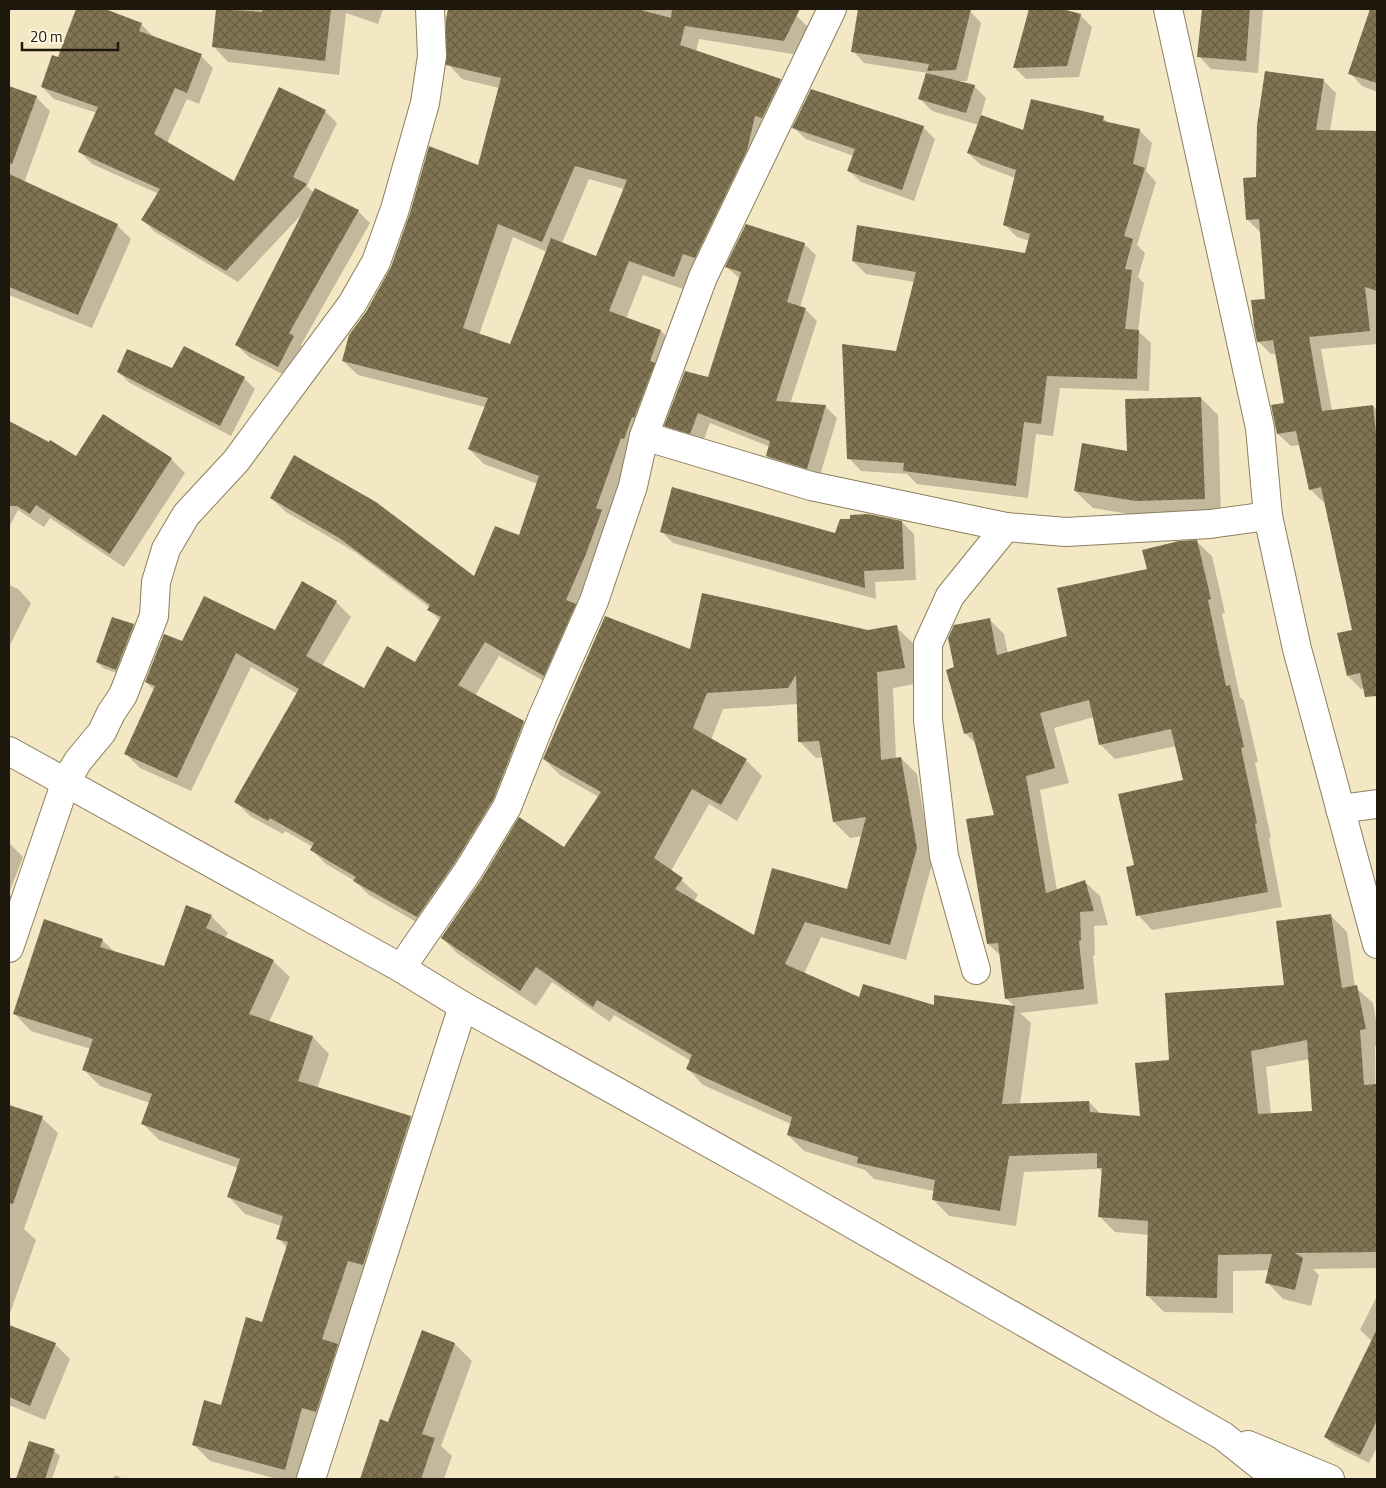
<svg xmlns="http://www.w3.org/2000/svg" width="1386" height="1488" viewBox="0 0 1386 1488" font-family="'Titillium Web',sans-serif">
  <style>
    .shadow { fill: #0003; fill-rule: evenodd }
    .building { fill: url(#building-cross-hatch); fill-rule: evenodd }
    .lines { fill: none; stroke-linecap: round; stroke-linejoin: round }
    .street-casing { stroke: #8c7f5e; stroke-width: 30 }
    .secondary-casing { stroke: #8c7f5e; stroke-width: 30 }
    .street { stroke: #fff; stroke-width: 28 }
    .secondary { stroke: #fff; stroke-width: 28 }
  </style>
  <defs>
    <pattern id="building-cross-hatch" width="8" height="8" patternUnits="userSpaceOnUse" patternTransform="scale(1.25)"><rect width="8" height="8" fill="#817554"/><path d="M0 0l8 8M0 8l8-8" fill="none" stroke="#695f44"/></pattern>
  </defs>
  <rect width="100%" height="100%" fill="#f4e7c3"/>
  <g class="shadow">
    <path d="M 78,9 L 101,9 L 141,24 L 153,36 L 201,56 L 213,68 L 199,104 L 187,99 L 167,143 L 235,183 L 325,111 L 337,123 L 307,186 L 314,193 L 358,211 L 370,223 L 301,345 L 305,349 L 290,378 L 249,357 L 237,345 L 304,212 L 238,282 L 155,232 L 143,220 L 159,194 L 92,164 L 80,152 L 97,113 L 54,99 L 42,87 L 58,58 Z"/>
    <path d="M 217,9 L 383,9 L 378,24 L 346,13 L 339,75 L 228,62 L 214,47 Z"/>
    <path d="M 450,9 L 783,9 L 797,16 L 811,30 L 799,55 L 699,39 L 696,52 L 780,80 L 795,94 L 689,291 L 643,275 L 626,319 L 661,331 L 675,345 L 558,689 L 499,656 L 475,696 L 523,722 L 538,736 L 432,931 L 369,895 L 355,881 L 326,864 L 312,850 L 313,847 L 285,831 L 283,834 L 250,816 L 236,802 L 298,694 L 251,667 L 191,791 L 140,768 L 125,753 L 154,690 L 146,682 L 183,643 L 275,631 L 336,602 L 351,617 L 322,666 L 365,690 L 416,663 L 440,621 L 429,610 L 430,608 L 355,552 L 286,512 L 271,498 L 475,578 L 520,537 L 538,484 L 484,464 L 469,449 L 485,407 L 358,375 L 343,361 L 479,167 L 499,88 L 462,79 L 448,64 L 447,20 ZM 589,179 L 624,189 L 597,257 L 562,243 ZM 513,237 L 547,252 L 510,345 L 479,335 Z"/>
    <path d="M 859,9 L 958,9 L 970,11 L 981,23 L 967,81 L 958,81 L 974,86 L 986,98 L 981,116 L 1024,132 L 1103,118 L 1110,124 L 1139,130 L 1152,143 L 1146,171 L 1156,182 L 1137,245 L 1145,253 L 1138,277 L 1144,283 L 1138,331 L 1151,343 L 1149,391 L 1060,388 L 1053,436 L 1036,434 L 1028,498 L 917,484 L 907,474 L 861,471 L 849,458 L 897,352 L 915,282 L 866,274 L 853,261 L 1026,255 L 1030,241 L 1017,237 L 1004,224 L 1015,178 L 981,165 L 968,153 L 979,125 L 932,111 L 920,99 L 928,73 L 864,63 L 853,51 Z"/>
    <path d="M 1030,9 L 1057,9 L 1080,15 L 1092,27 L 1079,77 L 1026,79 L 1014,67 Z"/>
    <path d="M 1203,9 L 1263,9 L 1258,73 L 1211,69 L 1199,56 Z"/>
    <path d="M 1371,9 L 1377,9 L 1377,92 L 1362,86 L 1350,73 Z"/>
    <path d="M 1323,80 L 1336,93 L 1330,131 L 1377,132 L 1377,344 L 1321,349 L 1332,411 L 1373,406 L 1377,410 L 1377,685 L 1361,689 L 1348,676 L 1338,634 L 1353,631 L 1326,502 L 1323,502 L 1310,489 L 1300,445 L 1291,446 L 1278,434 L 1285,404 L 1277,354 L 1271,354 L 1258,341 L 1267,300 L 1260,232 L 1247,219 L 1257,178 Z"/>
    <path d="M 9,87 L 36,97 L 50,111 L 24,183 L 117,225 L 131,239 L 92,328 L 9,295 Z"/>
    <path d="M 923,127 L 935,139 L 914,201 L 861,182 L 849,171 L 854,156 L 806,139 L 794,128 Z"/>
    <path d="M 804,244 L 816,255 L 800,307 L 805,309 L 817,321 L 790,404 L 825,406 L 837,418 L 819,479 L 779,467 L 767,456 L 770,447 L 710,423 L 702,444 L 677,437 L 666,426 L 709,378 L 740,279 L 727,267 Z"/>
    <path d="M 173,370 L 244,378 L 255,389 L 231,436 L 130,383 L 118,372 Z"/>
    <path d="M 1201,398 L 1218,415 L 1221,516 L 1154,518 L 1093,508 L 1075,491 Z"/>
    <path d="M 9,423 L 76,458 L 171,459 L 185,473 L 124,567 L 50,518 L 44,527 L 18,510 L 9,527 Z"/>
    <path d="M 902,522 L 914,534 L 916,580 L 875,582 L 876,599 L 673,543 L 661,531 L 836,534 Z"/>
    <path d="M 1197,542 L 1212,556 L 1225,613 L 1222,614 L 1240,697 L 1244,701 L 1258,762 L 1255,762 L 1271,838 L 1269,838 L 1282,907 L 1152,930 L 1138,915 L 1136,866 L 1184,781 L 1176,746 L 1115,759 L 1100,744 L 1094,717 L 1054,728 L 1069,783 L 1040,790 L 1057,891 L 1085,882 L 1100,896 L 1108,925 L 1094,926 L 1095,955 L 1093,956 L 1098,1004 L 1020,1013 L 1031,1023 L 1020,1105 L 1089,1102 L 1101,1114 L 1142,1117 L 1171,1061 L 1286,986 L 1331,916 L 1347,932 L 1355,987 L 1373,1003 L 1377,1026 L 1377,1046 L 1375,1046 L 1377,1268 L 1313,1269 L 1319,1275 L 1311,1306 L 1283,1299 L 1267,1282 L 1270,1270 L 1233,1271 L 1233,1313 L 1164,1312 L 1148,1296 L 1149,1235 L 1115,1232 L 1099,1216 L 1103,1173 L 1099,1169 L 1024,1172 L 1016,1226 L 949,1216 L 933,1199 L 934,1191 L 874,1179 L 865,1170 L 804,1151 L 788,1135 L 791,1124 L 703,1085 L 687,1068 L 691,1061 L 614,1015 L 610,1022 L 552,982 L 536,1006 L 458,954 L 442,938 L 564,849 L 599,797 L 560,775 L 544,759 L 691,651 L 896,627 L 913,643 L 920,683 L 893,688 L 896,759 L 901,758 L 917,774 L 932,864 L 906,960 L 821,937 L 804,974 L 860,999 L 935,1007 L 935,997 L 1015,1007 L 1006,998 L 1001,956 L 988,944 L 995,816 L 976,744 L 965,733 L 955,668 L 989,619 L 1004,634 L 1008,654 L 1068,637 L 1148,570 ZM 798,704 L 800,742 L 816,758 L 823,757 L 834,822 L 850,838 L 863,836 L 848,890 L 755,937 L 694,901 L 698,895 L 671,871 L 709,804 L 737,821 L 762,776 L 746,760 L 711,740 L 723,709 ZM 1310,1059 L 1314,1112 L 1271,1114 L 1266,1067 Z"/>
    <path d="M 9,585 L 18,589 L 31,603 L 9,647 Z"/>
    <path d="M 133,625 L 139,631 L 122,675 L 103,668 L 97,662 Z"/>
    <path d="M 9,843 L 23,857 L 9,893 Z"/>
    <path d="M 9,894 L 12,897 L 9,908 Z"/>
    <path d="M 211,916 L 228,933 L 225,938 L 273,961 L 290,977 L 269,1022 L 313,1037 L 329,1054 L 317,1089 L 411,1117 L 427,1134 L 303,1479 L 277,1479 L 210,1461 L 193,1444 L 222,1407 L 263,1323 L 288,1249 L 278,1238 L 281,1226 L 245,1214 L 229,1197 L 238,1168 L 159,1140 L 142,1123 L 150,1103 L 100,1086 L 84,1070 L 91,1049 L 31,1031 L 15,1014 L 102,940 L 116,953 L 164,967 Z"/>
    <path d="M 9,1106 L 42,1118 L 58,1133 L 24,1229 L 36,1240 L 9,1316 Z"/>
    <path d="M 1377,1296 L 1377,1447 L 1369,1463 L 1335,1446 L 1325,1437 L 1372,1341 L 1360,1330 Z"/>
    <path d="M 9,1326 L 55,1344 L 70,1359 L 45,1420 L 9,1405 Z"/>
    <path d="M 422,1332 L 455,1344 L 472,1361 L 441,1446 L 452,1456 L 444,1479 L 361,1479 L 381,1421 L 388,1423 Z"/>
    <path d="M 54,1451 L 60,1456 L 52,1479 L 21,1479 L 18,1477 Z"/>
    <path d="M 115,1475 L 124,1479 L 113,1479 Z"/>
  </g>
  <g class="building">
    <path d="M 76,9 L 105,9 L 142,23 L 139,31 L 202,54 L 187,93 L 175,88 L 154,134 L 234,181 L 279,87 L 326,110 L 293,177 L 307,184 L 226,271 L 141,220 L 160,189 L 78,152 L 98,107 L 41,87 L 52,55 L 58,57 Z"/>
    <path d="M 216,9 L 262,12 L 263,9 L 331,9 L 325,61 L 212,47 Z"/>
    <path d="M 448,9 L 637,9 L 671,18 L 672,9 L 800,9 L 784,41 L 685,26 L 680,45 L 781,79 L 762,118 L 755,116 L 747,150 L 695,258 L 683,254 L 674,277 L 629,261 L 609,311 L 661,330 L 650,361 L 655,363 L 634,418 L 632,417 L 624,439 L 621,438 L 596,508 L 602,510 L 586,554 L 566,600 L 576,604 L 544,676 L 485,642 L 458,685 L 524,721 L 493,800 L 455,862 L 417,917 L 353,881 L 356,877 L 310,850 L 314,843 L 270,818 L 268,821 L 234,802 L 299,689 L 236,653 L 177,778 L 124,754 L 155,686 L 145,682 L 164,634 L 182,641 L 204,596 L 275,630 L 302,581 L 337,601 L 306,656 L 364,688 L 387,646 L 415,662 L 441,617 L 427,610 L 430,605 L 339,538 L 270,498 L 294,455 L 376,502 L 474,576 L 495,526 L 519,535 L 539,476 L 468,449 L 488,398 L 342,361 L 349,335 L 366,312 L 391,267 L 410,213 L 429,146 L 478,165 L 501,78 L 446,65 L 446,19 ZM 575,166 L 627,180 L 596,256 L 551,238 L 510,344 L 463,328 L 498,224 L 542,242 Z"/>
    <path d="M 858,9 L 971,9 L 956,70 L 927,71 L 929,64 L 851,52 Z"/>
    <path d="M 1029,9 L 1062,9 L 1081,14 L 1067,66 L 1013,68 Z"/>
    <path d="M 1202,9 L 1250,9 L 1246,61 L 1197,57 Z"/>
    <path d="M 1370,9 L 1377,9 L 1377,83 L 1348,74 Z"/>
    <path d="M 1265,71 L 1324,79 L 1316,130 L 1377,131 L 1377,291 L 1365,287 L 1370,331 L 1309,337 L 1322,411 L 1373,405 L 1377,442 L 1377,696 L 1365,697 L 1360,673 L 1347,676 L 1337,633 L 1352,630 L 1321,487 L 1309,490 L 1296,431 L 1277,434 L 1271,405 L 1284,403 L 1273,340 L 1257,342 L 1254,326 L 1251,300 L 1265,299 L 1259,219 L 1246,220 L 1243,178 L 1256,177 L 1257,125 Z"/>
    <path d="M 926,73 L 975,85 L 966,113 L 918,99 Z"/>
    <path d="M 9,86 L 37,96 L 12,164 L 9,163 Z"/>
    <path d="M 811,89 L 924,126 L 902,190 L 847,171 L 855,149 L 792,128 Z"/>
    <path d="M 1031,99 L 1104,116 L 1103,121 L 1140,129 L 1133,164 L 1145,168 L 1124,236 L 1133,239 L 1125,269 L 1132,270 L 1125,329 L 1139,330 L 1137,379 L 1047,376 L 1041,424 L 1024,422 L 1016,486 L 903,471 L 904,463 L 847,459 L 842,344 L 896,351 L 916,272 L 852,261 L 857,225 L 1025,253 L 1030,234 L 1003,225 L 1016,170 L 967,153 L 981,115 L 1023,130 Z"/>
    <path d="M 9,174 L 118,224 L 78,315 L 9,287 Z"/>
    <path d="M 315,188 L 359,210 L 289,333 L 294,336 L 278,367 L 235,345 Z"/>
    <path d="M 746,224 L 805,243 L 787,302 L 806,308 L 776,401 L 826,405 L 807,469 L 766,456 L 770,441 L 698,413 L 690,434 L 664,426 L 685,371 L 708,377 L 741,272 L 725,267 Z"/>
    <path d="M 184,346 L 245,377 L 220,426 L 117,372 L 127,349 L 172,368 Z"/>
    <path d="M 1201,397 L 1205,499 L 1136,501 L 1074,491 L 1082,443 L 1127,451 L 1125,399 Z"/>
    <path d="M 103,414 L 172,458 L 110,554 L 36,505 L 30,514 L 17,506 L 9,506 L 9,421 L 49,442 L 50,440 L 76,456 Z"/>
    <path d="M 672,487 L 835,533 L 840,519 L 850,519 L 850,515 L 868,514 L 902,521 L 904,569 L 864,571 L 865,588 L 660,532 Z"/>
    <path d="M 1197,540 L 1211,599 L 1208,600 L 1226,686 L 1230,685 L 1244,747 L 1241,748 L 1257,823 L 1255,824 L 1268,892 L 1136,916 L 1126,867 L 1134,865 L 1118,794 L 1183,780 L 1171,729 L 1099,745 L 1089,700 L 1040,713 L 1055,768 L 1026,776 L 1046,893 L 1085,880 L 1094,911 L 1080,912 L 1081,940 L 1079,941 L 1084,989 L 1005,999 L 998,943 L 987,944 L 966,819 L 994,815 L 972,732 L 964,734 L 946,670 L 954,667 L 948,638 L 954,625 L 990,618 L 997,655 L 1067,636 L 1057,588 L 1147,569 L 1142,550 L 1179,541 Z"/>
    <path d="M 702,593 L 868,630 L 897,625 L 905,668 L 877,672 L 881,760 L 901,757 L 917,848 L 890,945 L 805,922 L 785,964 L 859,997 L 863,984 L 934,1005 L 934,995 L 1015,1006 L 1002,1104 L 1089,1101 L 1090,1112 L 1140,1116 L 1135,1063 L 1169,1060 L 1165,993 L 1284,985 L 1276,921 L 1331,914 L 1342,988 L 1357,985 L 1366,1029 L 1360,1030 L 1364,1085 L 1377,1084 L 1377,1252 L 1295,1253 L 1303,1258 L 1295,1290 L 1265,1283 L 1272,1254 L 1218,1255 L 1217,1298 L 1146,1296 L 1148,1221 L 1098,1217 L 1102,1168 L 1097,1168 L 1097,1153 L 1009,1156 L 1000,1211 L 932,1200 L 935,1180 L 857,1163 L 858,1157 L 787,1135 L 792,1117 L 686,1069 L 692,1055 L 597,1000 L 593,1007 L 536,967 L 520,991 L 441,938 L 481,880 L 519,817 L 564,847 L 601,792 L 543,759 L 605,616 L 690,649 ZM 796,675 L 798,742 L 819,741 L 833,822 L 866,817 L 847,889 L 772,868 L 754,935 L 675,889 L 683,878 L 654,858 L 692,789 L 721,805 L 747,759 L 693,728 L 707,693 L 788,688 ZM 1307,1040 L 1312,1111 L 1258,1114 L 1251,1051 Z"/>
    <path d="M 112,617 L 134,624 L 116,670 L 96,662 Z"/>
    <path d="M 186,905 L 212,915 L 206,928 L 274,960 L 249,1014 L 313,1036 L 298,1081 L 411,1116 L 363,1265 L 348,1261 L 322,1339 L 338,1344 L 316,1412 L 302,1408 L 285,1470 L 192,1445 L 204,1400 L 221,1405 L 246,1317 L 262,1322 L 288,1242 L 276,1239 L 283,1216 L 227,1197 L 240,1159 L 141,1124 L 152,1094 L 82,1070 L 93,1039 L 13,1014 L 44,919 L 103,939 L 100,947 L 164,966 Z"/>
    <path d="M 9,1105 L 43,1116 L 13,1204 L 9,1203 Z"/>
    <path d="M 9,1325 L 56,1343 L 30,1406 L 9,1397 Z"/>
    <path d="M 1377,1329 L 1377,1420 L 1360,1455 L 1324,1437 Z"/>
    <path d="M 422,1330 L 455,1343 L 422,1434 L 435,1438 L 421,1479 L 360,1479 L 380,1419 L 388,1422 Z"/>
    <path d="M 29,1441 L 55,1449 L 45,1479 L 16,1479 Z"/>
  </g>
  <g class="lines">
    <defs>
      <g id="street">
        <path d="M 1168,9 L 1260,428 L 1268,516 L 1297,649 L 1377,944"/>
        <path d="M 644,436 L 811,486 L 1006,527 L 1066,532 L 1210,524 L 1268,516"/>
        <path d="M 1340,809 L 1377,804"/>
        <path d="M 9,948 L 66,781 L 78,761 L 102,732 L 111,713 L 123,695 L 154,616 L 156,582 L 166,549 L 186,515 L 236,461 L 352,304 L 376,262 L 395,209 L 425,103 L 432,56 L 430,9"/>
        <path d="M 401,968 L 468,871 L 507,807 L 543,716 L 594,601 L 633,486 L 644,436 L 703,277 L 832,9"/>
        <path d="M 976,970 L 944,856 L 928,720 L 928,644 L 950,596 L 1006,527"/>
        <path d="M 311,1479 L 463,1006"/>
      </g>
      <g id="secondary">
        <path d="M 9,751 L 401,968 L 463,1006 L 770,1177 L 1223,1436 L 1277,1479"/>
        <path d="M 1248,1445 L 1330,1479"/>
      </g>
    </defs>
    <use href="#street" class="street-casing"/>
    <use href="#secondary" class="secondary-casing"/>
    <use href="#street" class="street"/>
    <use href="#secondary" class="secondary"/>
  </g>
  <rect width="1386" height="1488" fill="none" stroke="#1d180b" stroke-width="20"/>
  <path d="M22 42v8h96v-8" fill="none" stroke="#1d180b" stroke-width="2.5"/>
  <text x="30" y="42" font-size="15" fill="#1d180b" stroke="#fdf5df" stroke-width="4" paint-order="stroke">20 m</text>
</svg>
